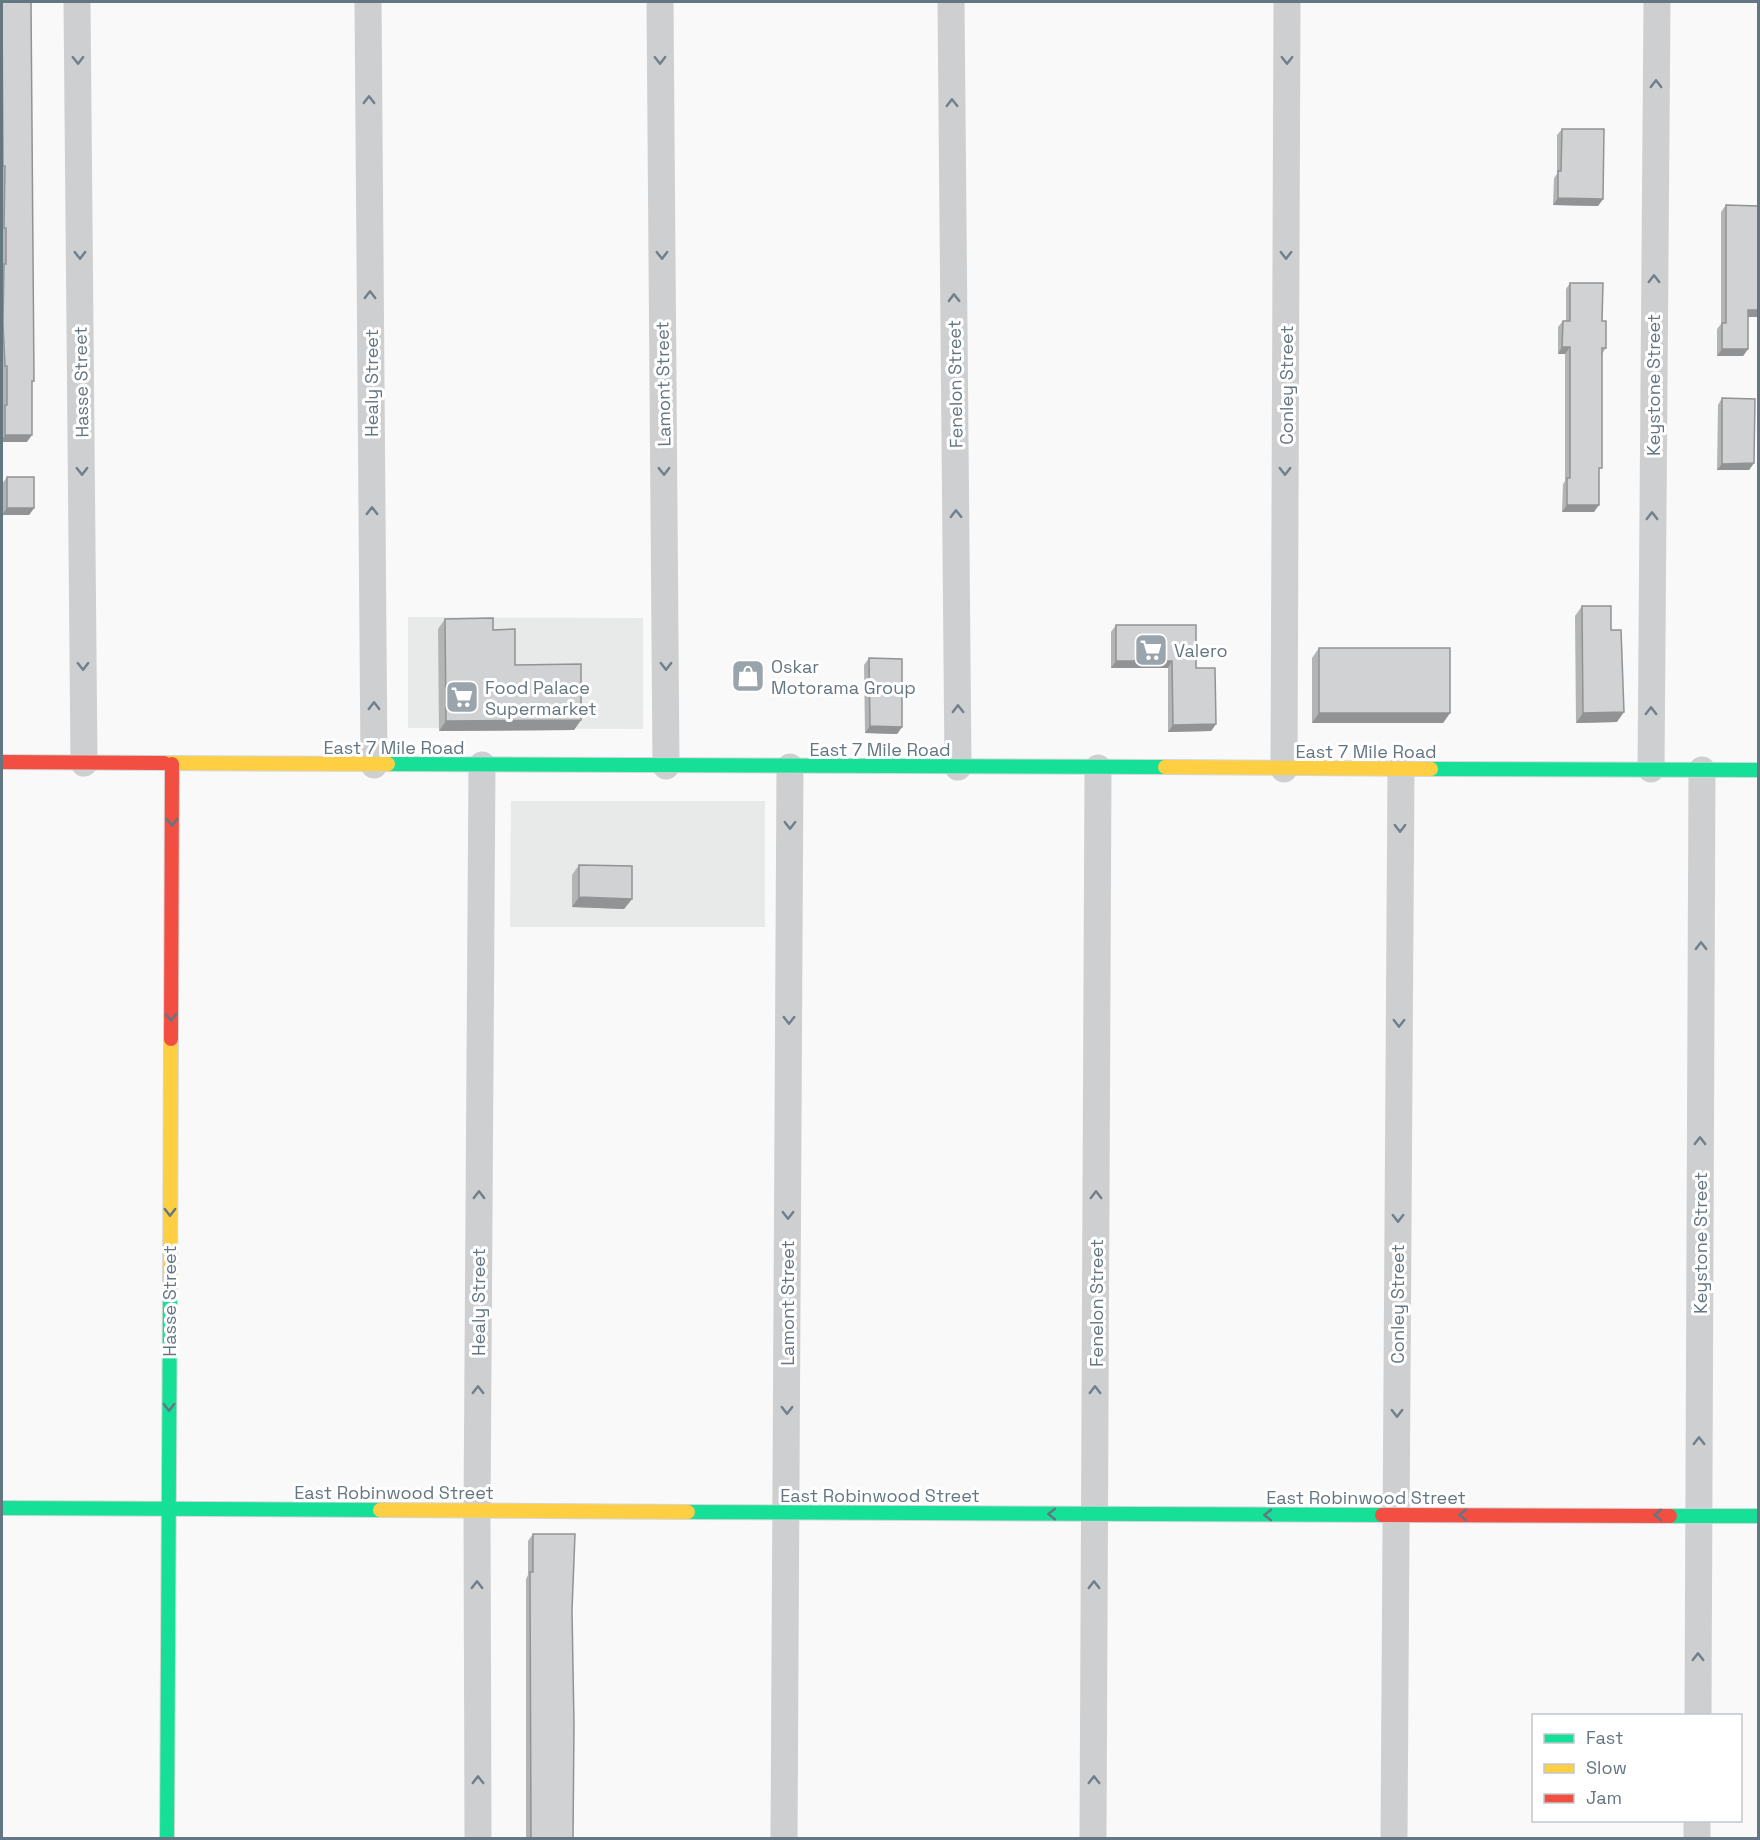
<svg xmlns="http://www.w3.org/2000/svg" width="1760" height="1840" viewBox="0 0 1760 1840" font-family="'Space Grotesk',sans-serif">
  <style>
    .built { fill: #e8e9e9 }
    .lines { fill: none; stroke-linecap: round; stroke-linejoin: round }
    .fast-casing { stroke: #d5d6d7; stroke-width: 16 }
    .slow-casing { stroke: #d5d6d7; stroke-width: 16 }
    .jam-casing { stroke: #d5d6d7; stroke-width: 16 }
    .street { stroke: #cecfd0; stroke-width: 27 }
    .fast { stroke: #16e098; stroke-width: 14 }
    .slow { stroke: #ffcf43; stroke-width: 14 }
    .jam { stroke: #f24e42; stroke-width: 14 }
    .wall { fill: #b3b5b5 }
    .shaded-wall { fill: #929394 }
    .building { fill: #d0d2d3; stroke: #929394; stroke-width: 1.5 }
    .oneway { stroke: #707f8b }
    .oneway2 { stroke: #657683 }
    .labels { text-anchor: middle; dominant-baseline: central; stroke-width: 6; stroke-linejoin: round; paint-order: stroke }
    .street-label { font-size: 18px; fill: #657683; stroke: #fff }
    .poi-label { font-size: 18px; fill: #657683; stroke: #fff; text-anchor: start }
  </style>
  <rect width="100%" height="100%" fill="#f9f9f9"/>
  <g class="built">
    <path d="M 408,617 L 643,618 L 643,729 L 408,728 Z"/>
    <path d="M 511,801 L 765,801 L 765,927 L 510,927 Z"/>
  </g>
  <g class="lines">
    <defs>
      <g id="fast">
        <path d="M 388,764 L 1165,767"/>
        <path d="M 1431,769 L 1758,770"/>
        <path d="M 2,1508 L 380,1510"/>
        <path d="M 688,1512 L 1382,1515"/>
        <path d="M 1670,1516 L 1758,1516"/>
        <path d="M 167,1838 L 170,1288"/>
      </g>
      <g id="slow">
        <path d="M 164,763 L 388,764"/>
        <path d="M 1165,767 L 1431,769"/>
        <path d="M 170,1288 L 171,1039"/>
        <path d="M 380,1510 L 688,1512"/>
      </g>
      <g id="jam">
        <path d="M 2,762 L 164,763"/>
        <path d="M 171,1039 L 172,764"/>
        <path d="M 1382,1515 L 1670,1516"/>
      </g>
    </defs>
    <use href="#fast" class="fast-casing"/>
    <use href="#slow" class="slow-casing"/>
    <use href="#jam" class="jam-casing"/>
    <g class="street">
      <path d="M 77,2 L 84,763"/>
      <path d="M 368,2 L 374,765"/>
      <path d="M 660,2 L 666,766"/>
      <path d="M 951,2 L 958,767"/>
      <path d="M 1284,769 L 1287,2"/>
      <path d="M 1651,769 L 1657,2"/>
      <path d="M 1698,1716 L 1702,770"/>
      <path d="M 478,1838 L 477,1511 L 482,765"/>
      <path d="M 784,1838 L 790,767"/>
      <path d="M 1093,1838 L 1098,768"/>
      <path d="M 1394,1838 L 1401,769"/>
      <path d="M 1697,1838 L 1697,1820"/>
    </g>
    <use href="#fast" class="fast"/>
    <use href="#slow" class="slow"/>
    <use href="#jam" class="jam"/>
  </g>
  <g class="wall">
    <path d="M 2,2 L 31,2 L 32,384 L 27,442 L 2,442 Z"/>
    <path d="M 1562,129 L 1603,199 L 1598,206 L 1553,205 L 1554,178 L 1557,174 L 1557,135 Z"/>
    <path d="M 1726,205 L 1758,206 L 1758,317 L 1748,317 L 1748,349 L 1743,356 L 1717,356 L 1717,329 L 1721,324 L 1721,212 Z"/>
    <path d="M 1570,283 L 1602,321 L 1606,348 L 1602,354 L 1599,472 L 1594,512 L 1562,512 L 1563,484 L 1565,481 L 1565,354 L 1558,354 L 1558,327 L 1563,321 L 1566,321 L 1566,289 Z"/>
    <path d="M 1722,398 L 1754,463 L 1749,470 L 1717,470 L 1718,405 Z"/>
    <path d="M 7,477 L 34,508 L 29,515 L 2,515 L 2,484 Z"/>
    <path d="M 1582,606 L 1611,630 L 1617,722 L 1576,723 L 1575,616 Z"/>
    <path d="M 445,619 L 493,630 L 515,665 L 581,720 L 574,730 L 439,731 L 438,629 Z"/>
    <path d="M 1116,625 L 1196,668 L 1216,724 L 1211,731 L 1168,732 L 1168,668 L 1111,668 L 1111,632 Z"/>
    <path d="M 1319,648 L 1450,713 L 1443,723 L 1312,723 L 1312,658 Z"/>
    <path d="M 869,658 L 902,727 L 897,734 L 865,733 L 864,665 Z"/>
    <path d="M 579,865 L 632,899 L 624,909 L 572,907 L 572,875 Z"/>
    <path d="M 533,1534 L 572,1610 L 573,1839 L 526,1839 L 526,1579 L 528,1575 L 528,1541 Z"/>
  </g>
  <g class="shaded-wall">
    <path d="M 1558,198 L 1603,199 L 1598,206 L 1553,205 Z"/>
    <path d="M 1748,310 L 1758,310 L 1758,317 L 1743,317 Z"/>
    <path d="M 1562,347 L 1570,347 L 1565,354 L 1558,354 Z"/>
    <path d="M 1722,349 L 1748,349 L 1743,356 L 1717,356 Z"/>
    <path d="M 5,435 L 32,435 L 27,442 L 2,442 L 2,440 Z"/>
    <path d="M 1754,463 L 1749,470 L 1717,470 L 1722,464 Z"/>
    <path d="M 1567,505 L 1599,505 L 1594,512 L 1562,512 Z"/>
    <path d="M 7,508 L 34,508 L 29,515 L 2,515 Z"/>
    <path d="M 1116,661 L 1172,661 L 1168,668 L 1111,668 Z"/>
    <path d="M 1624,712 L 1617,722 L 1576,723 L 1583,713 Z"/>
    <path d="M 1319,713 L 1450,713 L 1443,723 L 1312,723 Z"/>
    <path d="M 581,720 L 574,730 L 439,731 L 446,721 Z"/>
    <path d="M 1216,724 L 1211,731 L 1168,732 L 1173,725 Z"/>
    <path d="M 870,726 L 902,727 L 897,734 L 865,733 Z"/>
    <path d="M 579,897 L 632,899 L 624,909 L 572,907 Z"/>
  </g>
  <g class="building">
    <path d="M 2,2 L 31,2 L 34,381 L 32,381 L 32,435 L 5,435 L 5,405 L 7,405 L 7,366 L 5,366 L 3,323 L 4,264 L 6,264 L 6,228 L 4,228 L 5,166 L 3,166 Z"/>
    <path d="M 1562,129 L 1604,129 L 1603,199 L 1558,198 L 1558,171 L 1561,171 Z"/>
    <path d="M 1726,205 L 1758,206 L 1758,310 L 1748,310 L 1748,349 L 1722,349 L 1722,323 L 1726,323 Z"/>
    <path d="M 1570,283 L 1603,283 L 1602,321 L 1606,321 L 1606,348 L 1602,348 L 1602,468 L 1599,468 L 1599,505 L 1567,505 L 1567,478 L 1570,478 L 1570,347 L 1562,347 L 1563,321 L 1570,321 Z"/>
    <path d="M 1722,398 L 1755,399 L 1754,463 L 1722,464 Z"/>
    <rect x="7" y="477" width="27" height="31"/>
    <path d="M 1582,606 L 1611,606 L 1611,630 L 1621,630 L 1624,712 L 1583,713 Z"/>
    <path d="M 493,618 L 493,630 L 515,629 L 515,665 L 581,664 L 581,720 L 446,721 L 445,619 Z"/>
    <path d="M 1116,625 L 1196,625 L 1196,668 L 1215,668 L 1216,724 L 1173,725 L 1172,661 L 1116,661 Z"/>
    <rect x="1319" y="648" width="131" height="65"/>
    <path d="M 869,658 L 902,659 L 902,727 L 870,726 Z"/>
    <path d="M 579,865 L 632,866 L 632,899 L 579,897 Z"/>
    <path d="M 533,1534 L 575,1534 L 572,1610 L 574,1724 L 573,1839 L 531,1839 L 530,1572 L 533,1572 Z"/>
  </g>
  <defs><path id="oneway-chevron" d="M-2-3.5L2.5 0L-2 3.5" fill="none" stroke-width="1.6" stroke-linecap="round" stroke-linejoin="round" transform="scale(1.5)"/></defs>
  <g class="oneway">
    <use href="#oneway-chevron" transform="translate(78 60) rotate(89)"/>
    <use href="#oneway-chevron" transform="translate(660 60) rotate(89)"/>
    <use href="#oneway-chevron" transform="translate(1287 60) rotate(90)"/>
    <use href="#oneway-chevron" transform="translate(1656 84) rotate(-90)"/>
    <use href="#oneway-chevron" transform="translate(369 100) rotate(-90)"/>
    <use href="#oneway-chevron" transform="translate(952 103) rotate(-91)"/>
    <use href="#oneway-chevron" transform="translate(80 255) rotate(89)"/>
    <use href="#oneway-chevron" transform="translate(662 255) rotate(89)"/>
    <use href="#oneway-chevron" transform="translate(1286 255) rotate(90)"/>
    <use href="#oneway-chevron" transform="translate(1654 279) rotate(-90)"/>
    <use href="#oneway-chevron" transform="translate(370 295) rotate(-90)"/>
    <use href="#oneway-chevron" transform="translate(954 298) rotate(-91)"/>
    <use href="#oneway-chevron" transform="translate(82 471) rotate(89)"/>
    <use href="#oneway-chevron" transform="translate(664 471) rotate(89)"/>
    <use href="#oneway-chevron" transform="translate(1285 471) rotate(90)"/>
    <use href="#oneway-chevron" transform="translate(372 511) rotate(-90)"/>
    <use href="#oneway-chevron" transform="translate(956 514) rotate(-91)"/>
    <use href="#oneway-chevron" transform="translate(1652 516) rotate(-90)"/>
    <use href="#oneway-chevron" transform="translate(83 666) rotate(89)"/>
    <use href="#oneway-chevron" transform="translate(666 666) rotate(90)"/>
    <use href="#oneway-chevron" transform="translate(374 706) rotate(-90)"/>
    <use href="#oneway-chevron" transform="translate(958 709) rotate(-91)"/>
    <use href="#oneway-chevron" transform="translate(1651 711) rotate(-90)"/>
    <use href="#oneway-chevron" transform="translate(790 825) rotate(90)"/>
    <use href="#oneway-chevron" transform="translate(1400 828) rotate(90)"/>
    <use href="#oneway-chevron" transform="translate(1701 946) rotate(-90)"/>
    <use href="#oneway-chevron" transform="translate(789 1020) rotate(90)"/>
    <use href="#oneway-chevron" transform="translate(1399 1023) rotate(90)"/>
    <use href="#oneway-chevron" transform="translate(1700 1141) rotate(-90)"/>
    <use href="#oneway-chevron" transform="translate(479 1195) rotate(-90)"/>
    <use href="#oneway-chevron" transform="translate(1096 1195) rotate(-90)"/>
    <use href="#oneway-chevron" transform="translate(788 1215) rotate(90)"/>
    <use href="#oneway-chevron" transform="translate(1398 1218) rotate(90)"/>
    <use href="#oneway-chevron" transform="translate(478 1390) rotate(-90)"/>
    <use href="#oneway-chevron" transform="translate(1095 1390) rotate(-90)"/>
    <use href="#oneway-chevron" transform="translate(787 1410) rotate(90)"/>
    <use href="#oneway-chevron" transform="translate(1397 1413) rotate(90)"/>
    <use href="#oneway-chevron" transform="translate(1699 1441) rotate(-90)"/>
    <use href="#oneway-chevron" transform="translate(477 1585) rotate(-90)"/>
    <use href="#oneway-chevron" transform="translate(1094 1585) rotate(-90)"/>
    <use href="#oneway-chevron" transform="translate(1698 1657) rotate(-90)"/>
    <use href="#oneway-chevron" transform="translate(478 1780) rotate(-90)"/>
    <use href="#oneway-chevron" transform="translate(1094 1780) rotate(-90)"/>
  </g>
  <g class="oneway2">
    <use href="#oneway-chevron" transform="translate(172 822) rotate(90)"/>
    <use href="#oneway-chevron" transform="translate(171 1017) rotate(90)"/>
    <use href="#oneway-chevron" transform="translate(170 1212) rotate(90)"/>
    <use href="#oneway-chevron" transform="translate(169 1407) rotate(90)"/>
    <use href="#oneway-chevron" transform="translate(1052 1514) rotate(-180)"/>
    <use href="#oneway-chevron" transform="translate(1268 1515) rotate(-180)"/>
    <use href="#oneway-chevron" transform="translate(1463 1515) rotate(-180)"/>
    <use href="#oneway-chevron" transform="translate(1658 1515) rotate(-180)"/>
  </g>
  <defs>
    <symbol id="supermarket-square" viewBox="-11 -11 22 22"><rect x="-9" y="-9" width="18" height="18" rx="4" fill="#99a4ac" stroke="#fff"/><path d="M-6-5.5h2.5l.6 2H6L4.5 2H-2.5L-4.4-4H-6ZM-1.5 3.2a1.3 1.3 0 1 0 .1 0ZM3 3.2a1.3 1.3 0 1 0 .1 0Z" fill="#fff"/></symbol>
    <symbol id="shop-square" viewBox="-11 -11 22 22"><rect x="-9" y="-9" width="18" height="18" rx="4" fill="#99a4ac" stroke="#fff"/><path d="M-5-2.5h2.3a2.7 3.5 0 0 1 5.4 0H5L5.5 6h-11ZM-1.5-2.5h3a1.5 2.3 0 0 0-3 0Z" fill="#fff"/></symbol>
  </defs>
  <g fill-rule="evenodd">
    <use href="#supermarket-square" x="1132" y="631" width="38" height="38"/>
    <use href="#shop-square" x="729" y="657" width="38" height="38"/>
    <use href="#supermarket-square" x="443" y="678" width="38" height="38"/>
  </g>
  <g class="labels">
    <g class="street-label">
      <text transform="translate(81 382) rotate(-91)">Hasse Street</text>
      <text transform="translate(371 383) rotate(-90)">Healy Street</text>
      <text transform="translate(663 384) rotate(-91)">Lamont Street</text>
      <text transform="translate(955 384) rotate(-91)">Fenelon Street</text>
      <text transform="translate(1286 385) rotate(-90)">Conley Street</text>
      <text transform="translate(1653 385) rotate(-90)">Keystone Street</text>
      <text x="394" y="747">East 7 Mile Road</text>
      <text x="880" y="749">East 7 Mile Road</text>
      <text x="1366" y="751">East 7 Mile Road</text>
      <text transform="translate(1700 1243) rotate(-90)">Keystone Street</text>
      <text transform="translate(169 1301) rotate(-90)">Hasse Street</text>
      <text transform="translate(478 1302) rotate(-90)">Healy Street</text>
      <text transform="translate(787 1303) rotate(-90)">Lamont Street</text>
      <text transform="translate(1096 1303) rotate(-90)">Fenelon Street</text>
      <text transform="translate(1397 1304) rotate(-90)">Conley Street</text>
      <text x="394" y="1492">East Robinwood Street</text>
      <text x="880" y="1495">East Robinwood Street</text>
      <text x="1366" y="1497">East Robinwood Street</text>
    </g>
    <g class="poi-label">
      <text x="1174" y="650">Valero</text>
      <text x="771" y="666">Oskar<tspan x="771" dy="21">Motorama Group</tspan></text>
      <text x="485" y="687">Food Palace<tspan x="485" dy="21">Supermarket</tspan></text>
    </g>
  </g>
  <rect width="1760" height="1840" fill="none" stroke="#657683" stroke-width="6"/>
  <rect x="1532" y="1714" width="210" height="108" fill="#ffffff" stroke="#c1c8cd" stroke-width="1.5"/>
  <rect x="1544" y="1734" width="30" height="9" fill="#16e098" stroke="#c1c8cd" stroke-width="1.5"/>
  <text x="1586" y="1744" font-size="18" fill="#657683">Fast</text>
  <rect x="1544" y="1764" width="30" height="9" fill="#ffcf43" stroke="#c1c8cd" stroke-width="1.5"/>
  <text x="1586" y="1774" font-size="18" fill="#657683">Slow</text>
  <rect x="1544" y="1794" width="30" height="9" fill="#f24e42" stroke="#c1c8cd" stroke-width="1.5"/>
  <text x="1586" y="1804" font-size="18" fill="#657683">Jam</text>
</svg>
